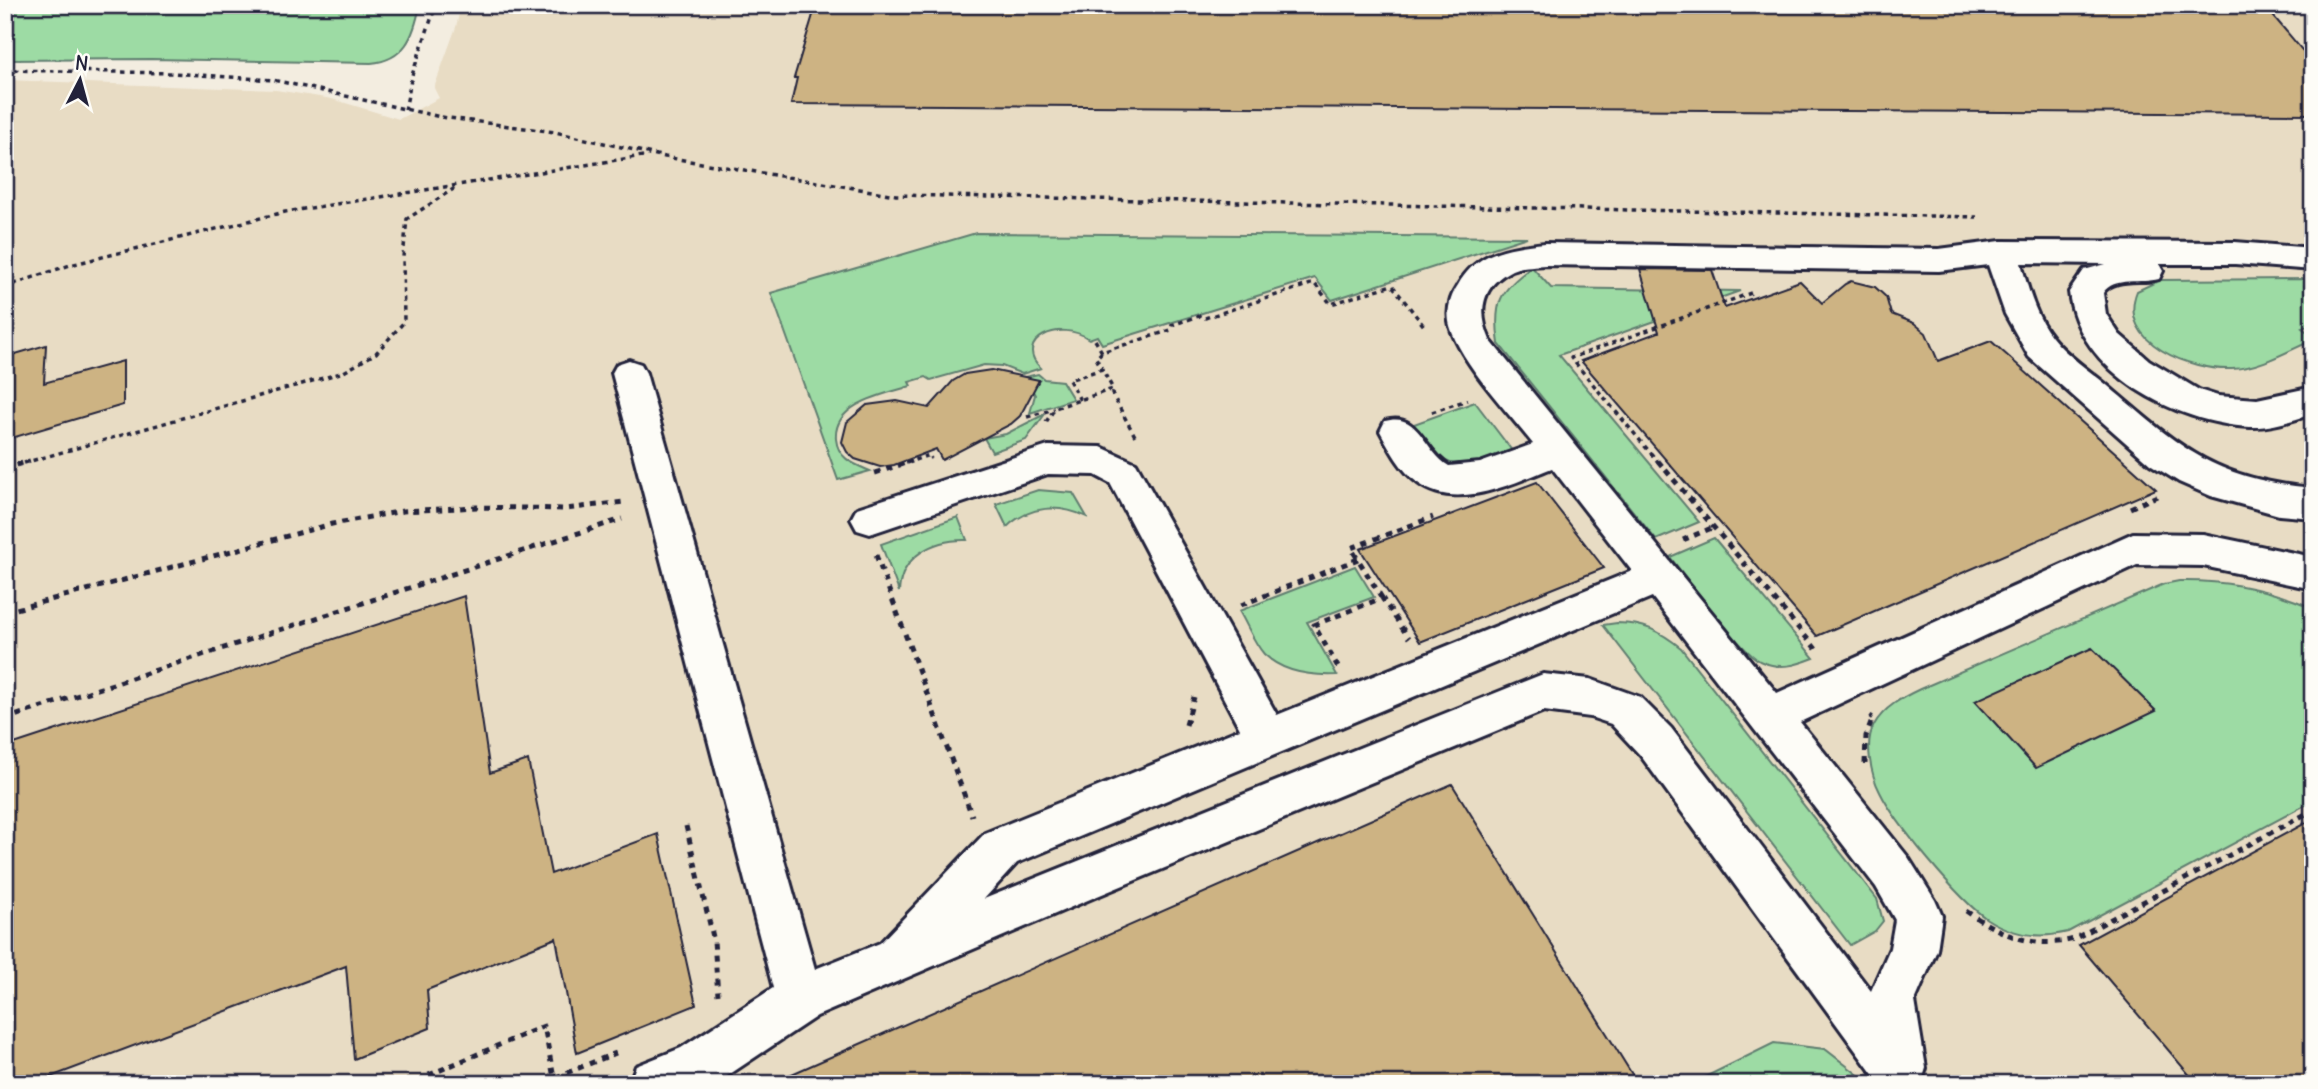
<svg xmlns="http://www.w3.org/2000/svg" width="2318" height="1089" viewBox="0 0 2318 1089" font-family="Delius,sans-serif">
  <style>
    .built { fill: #e8dcc4 }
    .green { fill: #9ddba4; stroke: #607e70; stroke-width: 2 }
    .building { fill: #cdb383; stroke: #22223b; stroke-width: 2 }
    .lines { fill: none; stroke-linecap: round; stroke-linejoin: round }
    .minor-casing { stroke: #22223b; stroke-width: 6 }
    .path-far1 { stroke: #22223b; stroke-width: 3.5; stroke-dasharray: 4.5 4.5; stroke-linecap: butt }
    .path { stroke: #22223b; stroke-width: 5; stroke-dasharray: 6 6; stroke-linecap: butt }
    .minor { fill: #fdfcf7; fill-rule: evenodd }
  </style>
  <rect width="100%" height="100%" fill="#f3ede0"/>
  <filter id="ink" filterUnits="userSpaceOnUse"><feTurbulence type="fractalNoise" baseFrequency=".0143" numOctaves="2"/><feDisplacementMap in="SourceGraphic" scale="14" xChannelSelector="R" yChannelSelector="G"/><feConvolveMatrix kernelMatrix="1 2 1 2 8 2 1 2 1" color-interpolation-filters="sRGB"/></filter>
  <g filter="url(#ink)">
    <path class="built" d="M 461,5 L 2313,5 L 2313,1084 L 5,1084 L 5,80 L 276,90 L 332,99 L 399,119 L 439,98 L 434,88 L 456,27 Z"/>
    <g class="green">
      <path d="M 5,5 L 420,5 C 414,36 405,60 371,63 L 151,59 L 5,60 Z"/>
      <path d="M 976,233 L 1527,237 L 1332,300 L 1315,278 L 1102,344 L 1097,336 L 1089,339 C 1060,318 1012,341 1041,368 L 1022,374 L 1002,366 L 984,365 L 931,380 L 926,377 L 909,382 L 911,386 C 885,394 833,403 836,439 C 838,459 854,464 870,471 L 838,480 L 771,293 Z"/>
      <path d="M 1532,267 L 1551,288 L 1740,291 L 1559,355 L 1699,522 L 1656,540 L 1499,344 C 1493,304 1499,290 1532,267 Z"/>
      <path d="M 2313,279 L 2313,286 L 2305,286 L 2313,298 L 2313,323 L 2302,328 L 2313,336 L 2313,340 C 2288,351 2260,368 2232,369 C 2192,371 2116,343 2137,291 L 2160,280 Z"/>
      <path d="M 1038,374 L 1044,379 L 1062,381 L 1073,399 L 1030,413 L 1035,395 L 1025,377 Z"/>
      <path d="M 1475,402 L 1513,452 C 1457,472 1448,475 1414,424 Z"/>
      <path d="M 1045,414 L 1026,440 L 992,452 L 984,438 L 1006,434 Z"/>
      <path d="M 1038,490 L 1073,493 L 1087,517 C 1059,504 1030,505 1007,527 L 996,504 Z"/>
      <path d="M 958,517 L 967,540 C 933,539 901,556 899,592 L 881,544 Z"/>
      <path d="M 1714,538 L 1814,658 C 1796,665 1781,670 1762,662 C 1743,655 1686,577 1670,557 Z"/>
      <path d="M 1355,566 L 1374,597 L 1307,622 L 1337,675 C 1312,676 1283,673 1264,654 C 1254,643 1247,624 1239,611 Z"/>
      <path d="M 2179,581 C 2226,580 2270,589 2313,608 L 2313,801 L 2068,932 C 2040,939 2012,935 1987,919 C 1959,900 1895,823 1880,792 C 1871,775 1864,743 1874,725 C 1884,707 1903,697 1920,689 L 2164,584 Z"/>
      <path d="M 1617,623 C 1644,623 1660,631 1681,648 L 1877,899 L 1883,921 L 1875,931 L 1850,945 L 1603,625 Z"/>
      <path d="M 1774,1043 L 1825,1049 L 1870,1084 L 1691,1084 Z"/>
    </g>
    <g class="building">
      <path d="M 816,5 L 2264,5 L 2313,63 L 2313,114 L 791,104 L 797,78 L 794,78 Z"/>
      <path d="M 1640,269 L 1712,270 L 1725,308 L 1800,281 L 1822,303 L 1845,284 L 1851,281 L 1875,287 L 1886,297 L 1891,314 L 1914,323 L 1926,333 L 1938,361 L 1991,341 L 2156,489 L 1817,636 L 1581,361 L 1659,332 Z"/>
      <path d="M 46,345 L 44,383 L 123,361 L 123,405 L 5,440 L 5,357 Z"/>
      <path d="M 991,370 L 1039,380 L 1020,416 L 1011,424 L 942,460 L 936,449 L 894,465 L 880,467 L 855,459 L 847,452 L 842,442 L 847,422 L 867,405 L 897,401 L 929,408 L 953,381 L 965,374 Z"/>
      <path d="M 1537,482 L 1604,568 L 1420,642 L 1360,549 Z"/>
      <path d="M 464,596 L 490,773 L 528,760 L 551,874 L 658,834 L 696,1005 L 577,1053 L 556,938 L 427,990 L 430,1028 L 354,1059 L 346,966 L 32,1084 L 5,1084 L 5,747 Z"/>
      <path d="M 2092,648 L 2156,711 L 2036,768 L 1975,701 Z"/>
      <path d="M 1452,784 L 1638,1084 L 769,1084 Z"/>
      <path d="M 2313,819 L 2313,1084 L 2197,1084 L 2079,945 Z"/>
    </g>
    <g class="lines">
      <defs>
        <path id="minor" d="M 2001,241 L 2235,242 L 2313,248 L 2313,270 L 2235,264 L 2159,264 L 2163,271 L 2159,279 C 2141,284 2114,276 2103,293 L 2106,314 L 2119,334 L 2149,360 L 2199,390 L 2218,396 L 2257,399 L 2313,387 L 2313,414 C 2293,420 2271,428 2250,427 C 2176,423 2078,373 2069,292 L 2084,270 L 2106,264 L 2021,263 C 2028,288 2035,316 2052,337 C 2066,355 2090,371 2108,386 C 2181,448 2213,479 2313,488 L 2313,518 L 2279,515 L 2211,496 L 2179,482 L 2150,464 L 2029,357 L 2005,314 L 1988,265 L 1939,271 L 1545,265 C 1535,266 1521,266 1512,270 C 1482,285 1477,311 1490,340 L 1777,693 L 2133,533 L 2203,534 L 2313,557 L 2313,589 L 2203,566 L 2137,565 L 1800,722 L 1908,857 L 1935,900 L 1942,916 L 1937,950 L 1915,1001 L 1926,1068 L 1921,1084 L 1880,1084 L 1641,756 L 1611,724 L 1590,717 L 1544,711 L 1095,897 L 817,1016 L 715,1084 L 629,1084 L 636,1066 L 681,1048 L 773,988 L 612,373 L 617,364 L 629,360 L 641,364 L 646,373 L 815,969 L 880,943 L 985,833 L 1240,729 L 1110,483 L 1095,475 L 1048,474 L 870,534 L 857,530 L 851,519 L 857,508 L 1048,446 L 1101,447 L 1136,463 L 1277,715 L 1632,571 L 1552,468 C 1514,483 1456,512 1418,483 C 1401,471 1390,449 1380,431 L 1385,421 C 1419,411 1423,450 1449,466 L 1480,463 L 1533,444 C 1509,413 1460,362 1450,326 C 1446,311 1450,297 1458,285 C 1477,251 1509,247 1545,243 L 1939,249 ZM 1652,597 L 1876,887 L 1895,920 L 1890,948 L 1871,991 L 1671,728 L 1640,697 L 1590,679 L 1543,674 L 984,899 L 1017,863 Z"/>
      </defs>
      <use href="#minor" class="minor-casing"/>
      <g class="path-far1">
        <path d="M 5,70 L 172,73 L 273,80 L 441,117 L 555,132 L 665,157 L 896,195 L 1977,217"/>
        <path d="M 405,110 L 412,75 L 436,5"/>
        <path d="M 5,287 L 70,265 L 285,212 L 649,155"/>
        <path d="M 1095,340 L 1102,352 L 1171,330 L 1172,325 L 1199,316 L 1205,318 L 1314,283 L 1331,304 L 1392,285 L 1424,326"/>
        <path d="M 1102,352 L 1096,358 L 1113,389"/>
        <path d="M 1080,400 L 1069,380 L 1102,369"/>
        <path d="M 1432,412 L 1467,400"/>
        <path d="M 1027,417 L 1054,409"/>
        <path d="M 1046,422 L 1055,408 L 1113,389 L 1112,394 L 1135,436"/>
        <path d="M 24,463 L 344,372 L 376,353 L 404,322 L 403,257 L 407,219 L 458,186"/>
        <path d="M 906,463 L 929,455 L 931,459"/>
        <path d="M 1659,463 L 1571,358 L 1751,293"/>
      </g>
      <g class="path">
        <path d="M 1658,461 L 1816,649"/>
        <path d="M 5,468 L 30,461"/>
        <path d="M 875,473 L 912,461"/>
        <path d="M 2130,508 L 2157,496"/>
        <path d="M 1683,540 L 1714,527"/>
        <path d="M 876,555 L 972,816"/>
        <path d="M 1382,598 L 1351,548 L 1433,517"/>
        <path d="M 1241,605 L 1358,559"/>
        <path d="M 5,612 L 332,524 L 403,511 L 477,507 L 566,509 L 623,502"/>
        <path d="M 1338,667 L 1314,625 L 1382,598 L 1409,638"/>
        <path d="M 5,719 L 622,519"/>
        <path d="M 1186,725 L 1194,697"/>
        <path d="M 1865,764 L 1866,736 L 1873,718 L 1870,716"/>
        <path d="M 686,826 L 714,941 L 718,995"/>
        <path d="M 1966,911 C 2000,934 2032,950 2074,939 L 2313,810"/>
        <path d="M 424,1084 L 424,1077 L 544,1026 L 554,1078 L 616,1053"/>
      </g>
      <use href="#minor" class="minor"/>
    </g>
  </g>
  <rect width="2318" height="1089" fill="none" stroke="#fdfcf7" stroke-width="28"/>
  <rect x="14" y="14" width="2290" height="1061" fill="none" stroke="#22223b" stroke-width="2.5" filter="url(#ink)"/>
  <g transform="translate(80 80) rotate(6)" stroke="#fdfcf7" stroke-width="5" paint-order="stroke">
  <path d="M0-5L12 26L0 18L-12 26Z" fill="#22223b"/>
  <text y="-10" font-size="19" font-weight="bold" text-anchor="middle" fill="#22223b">N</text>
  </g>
</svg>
